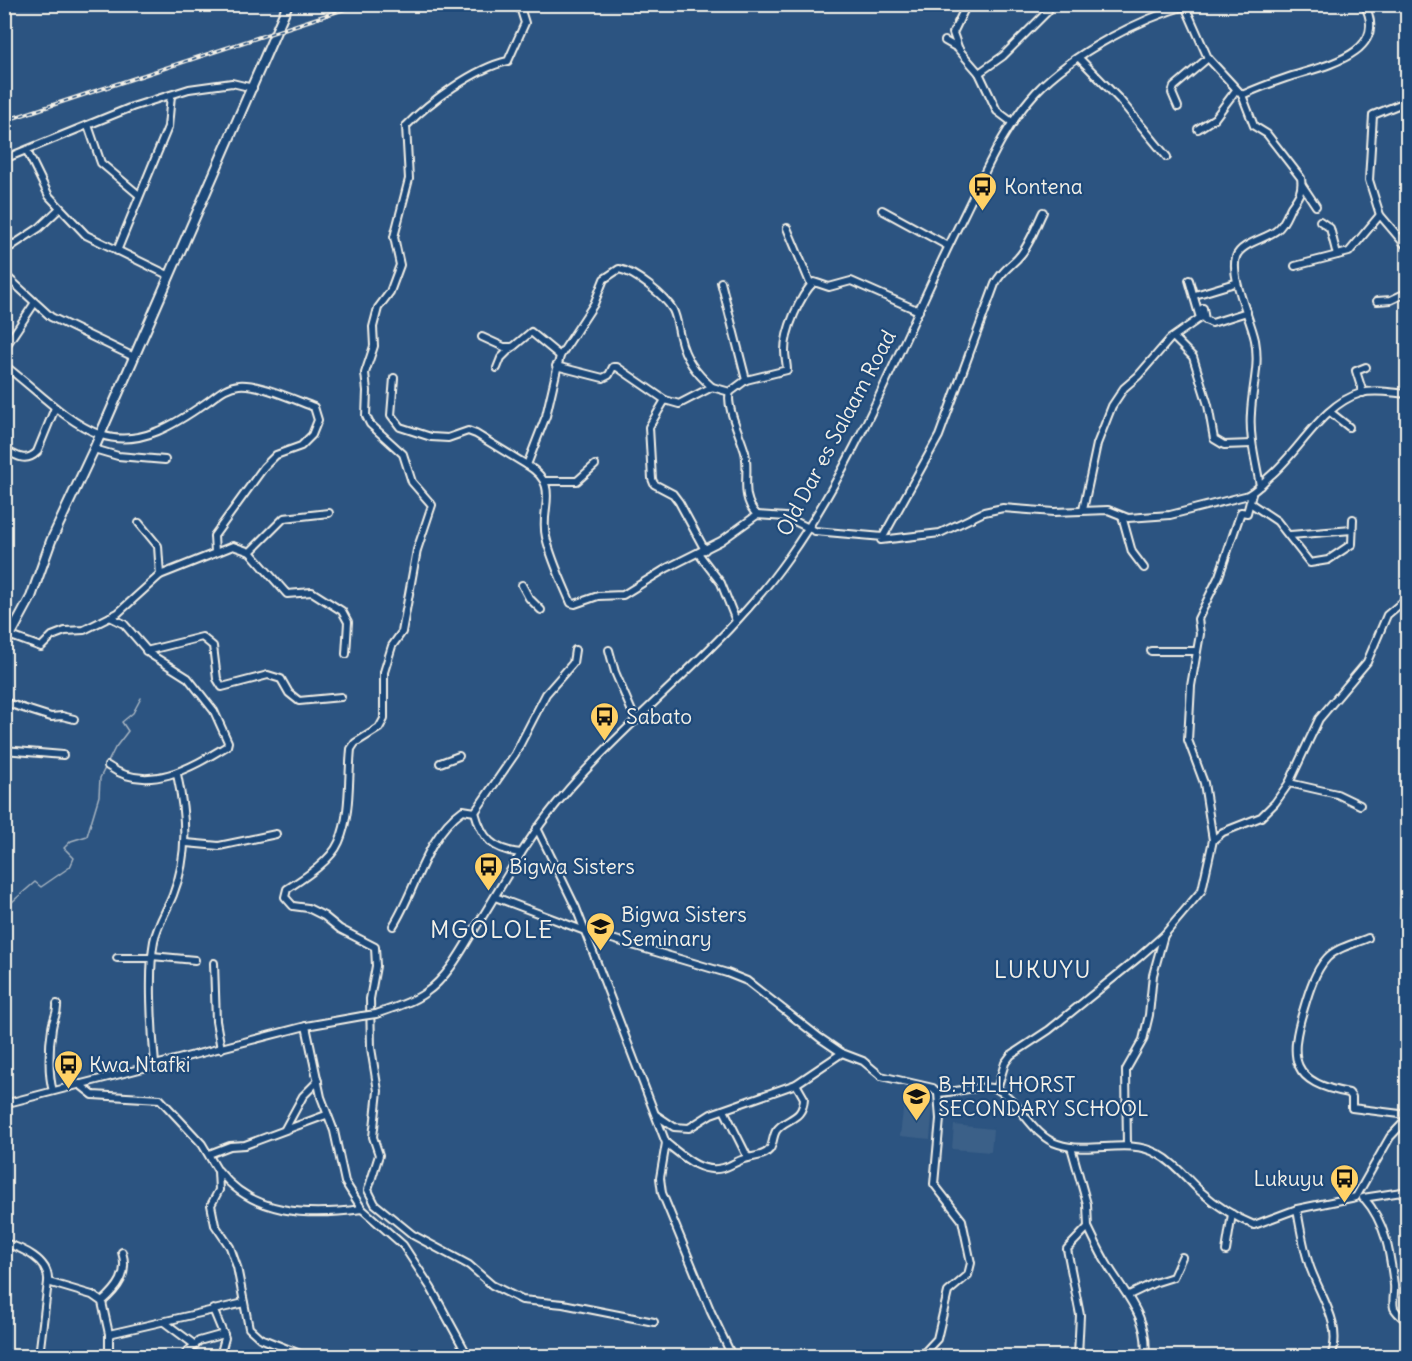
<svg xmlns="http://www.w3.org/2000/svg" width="1412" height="1361" viewBox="0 0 1412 1361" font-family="Delius,sans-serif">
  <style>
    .built { fill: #3b6088 }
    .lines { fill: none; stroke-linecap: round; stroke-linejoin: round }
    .stream { stroke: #a7b4c0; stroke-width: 1.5 }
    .minor-casing { stroke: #f4f1e8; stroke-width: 10 }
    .major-casing { stroke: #f4f1e8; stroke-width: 12 }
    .minor { stroke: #1f4a7a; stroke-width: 6 }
    .major { stroke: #1f4a7a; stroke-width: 8 }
    .rail-casing { stroke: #f4f1e8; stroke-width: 4 }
    .rail { stroke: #1f4a7a; stroke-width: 1.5; stroke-dasharray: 4.5; stroke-linecap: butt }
    .minor-bridge-casing { stroke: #f4f1e8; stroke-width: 10; stroke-linecap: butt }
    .minor-bridge { stroke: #1f4a7a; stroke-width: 6 }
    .labels { text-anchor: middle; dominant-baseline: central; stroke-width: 4.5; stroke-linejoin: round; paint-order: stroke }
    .poi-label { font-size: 21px; fill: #f4f1e8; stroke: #1f4a7a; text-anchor: start }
    .street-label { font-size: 21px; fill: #f4f1e8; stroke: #1f4a7a }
    .quarter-label { font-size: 24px; letter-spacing: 1.5px; fill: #f4f1e8; stroke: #1f4a7a }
  </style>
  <rect width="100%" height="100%" fill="#2c5481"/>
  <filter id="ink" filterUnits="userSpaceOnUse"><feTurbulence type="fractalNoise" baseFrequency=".0167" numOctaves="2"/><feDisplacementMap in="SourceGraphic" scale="12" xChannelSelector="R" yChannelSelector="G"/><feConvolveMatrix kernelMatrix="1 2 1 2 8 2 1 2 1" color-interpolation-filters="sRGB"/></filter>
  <g filter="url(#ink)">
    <g class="built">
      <path d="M 904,1102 L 933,1105 L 930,1139 L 900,1136 Z"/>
      <path d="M 954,1125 L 993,1129 L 991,1152 L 952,1149 Z"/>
    </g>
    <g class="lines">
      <path class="stream" d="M 4,909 L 35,882 L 41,887 L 70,867 L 74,858 L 64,848 L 71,841 L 87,836 L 99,796 L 100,778 L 115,748 L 128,731 L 122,722 L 133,713 L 141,698"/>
      <defs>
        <g id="minor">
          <path d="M 519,4 L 525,23 L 508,61 C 475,68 429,102 406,126 L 409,179 L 394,237 L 400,265 L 390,292 L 378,308 L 373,327 L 374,346 L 365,373 L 367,391 L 366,416 L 370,424 L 403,454 L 412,482 L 432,505 L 417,550 L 402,632 L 392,646 L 384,672 L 384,719 L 379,728 L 355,743 L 351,749 C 348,779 351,815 339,842 C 331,861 304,878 287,889 L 285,897 L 293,906 L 308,908 L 324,916 L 340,929 L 375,947 L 376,966 L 370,999 L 371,1048 L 378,1091 L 373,1137 L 379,1155 L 368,1190 L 375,1204 L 413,1235 L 469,1265 L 492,1285 L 522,1300 L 563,1304 L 654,1322"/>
          <path d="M 967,4 L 953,33 L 959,50 L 979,73 L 997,111 L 1013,123"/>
          <path d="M 1185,6 L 1208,58 L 1242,95 L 1254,126 L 1267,134 L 1301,178 C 1303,191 1298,197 1291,207 C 1287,215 1284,225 1277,230 C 1266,239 1241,243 1236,257 C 1230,278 1250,317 1255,340 C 1260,367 1252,387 1251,413 C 1249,437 1256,462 1260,486"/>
          <path d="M 945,41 L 959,49"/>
          <path d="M 1080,59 L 1120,100 L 1167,157"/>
          <path d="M 979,73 L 1003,56 L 1048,11"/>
          <path d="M 1242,95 C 1256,89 1271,83 1286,78 C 1317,67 1392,56 1364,4"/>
          <path d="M 1408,101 L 1373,115 L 1369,180 L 1380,215 L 1408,248"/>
          <path d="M 1178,107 L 1172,93 L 1174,87 L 1208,58"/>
          <path d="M 88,125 L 101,163 L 139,195"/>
          <path d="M 1198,129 L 1215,118 L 1236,90"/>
          <path d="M 27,151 L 49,196 L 86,235 L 170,276"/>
          <path d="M 4,159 L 132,107 L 189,89 L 232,83 L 253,88"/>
          <path d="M 1302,185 L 1316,206"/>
          <path d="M 882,210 L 948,246"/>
          <path d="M 1320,221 L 1330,228 L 1337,255"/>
          <path d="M 787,228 L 811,285"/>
          <path d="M 4,234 L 12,246"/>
          <path d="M 4,251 L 39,228 L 59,209"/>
          <path d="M 117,251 L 168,127 L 171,95"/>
          <path d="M 1295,266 L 1349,252 L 1380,215"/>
          <path d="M 4,274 L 51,317 L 134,357"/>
          <path d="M 721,282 L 746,380 L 730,392 C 725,405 741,437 745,452 C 750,475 739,496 757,515"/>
          <path d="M 1195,295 L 1235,283"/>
          <path d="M 1377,301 L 1391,300 L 1408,292"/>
          <path d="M 1203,308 L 1205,320 L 1212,323 L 1247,312"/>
          <path d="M 482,337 L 504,347 L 513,347 L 531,332 L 560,356"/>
          <path d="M 1174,338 L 1193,357 L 1208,405 L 1214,439 L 1224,445 L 1252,444"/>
          <path d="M 4,349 L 34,304"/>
          <path d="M 4,365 C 35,388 64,421 101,435 C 140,448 177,423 207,402 C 217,395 226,386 239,385 C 258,383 295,400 314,407 L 318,420 L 312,435 L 301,446 L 276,455 L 264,467 L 214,536 L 215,552"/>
          <path d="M 556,366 L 603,378 L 609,375 L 613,367 L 617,367 L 665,400 L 679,404 L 712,387 L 730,392"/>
          <path d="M 497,368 L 501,358 L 512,347"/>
          <path d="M 394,378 L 391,415 L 400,427 L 431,437 L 448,438 L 468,431 L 476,434 L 527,465"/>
          <path d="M 746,380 L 787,370 C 787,364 785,358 785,351 C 785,331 799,297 814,282 L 829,287 L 851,281 L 919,311"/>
          <path d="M 712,387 C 696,373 685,359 680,337 C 678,329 677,318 673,310 C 665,296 635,272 619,269 L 604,279 L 594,304 L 560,356 L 546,416 L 527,465 C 562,486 539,508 546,537 C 551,559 562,582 571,603 L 575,604 L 598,596 L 623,595 L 667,568 L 721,541 L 757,515 L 786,517 L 815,531 L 883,537 L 881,540 L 940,533 L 984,512 L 1003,508 L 1054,512 L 1108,510 L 1128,518 L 1170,515 L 1245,496 C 1255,493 1262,483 1270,476 C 1300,451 1322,404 1361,393 C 1376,389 1393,393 1408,394"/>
          <path d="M 1363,393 L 1356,371 L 1366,367"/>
          <path d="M 665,400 L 649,427 L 652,479 L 654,484 L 673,494 L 679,502 L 705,550"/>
          <path d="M 1330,412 L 1349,427"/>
          <path d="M 4,449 C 16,456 26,463 37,452 L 55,408"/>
          <path d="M 94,449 L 118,456 L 165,460"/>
          <path d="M 544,481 L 577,481 L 595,465"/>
          <path d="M 1250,503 L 1277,521 L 1310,563 L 1328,560 L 1352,544 L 1353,519"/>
          <path d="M 1083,510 L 1097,444 L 1112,406 L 1124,388 L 1138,376 L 1170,339 L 1200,318 L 1189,280"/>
          <path d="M 1122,516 L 1132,552 L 1144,568"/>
          <path d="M 139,523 L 158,546 L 160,575"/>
          <path d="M 1290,535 L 1352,530"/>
          <path d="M 883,537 L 939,436 L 995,284 C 1001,272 1008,268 1017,259 C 1029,247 1036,226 1043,212"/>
          <path d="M 250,552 L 284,518 L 329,513"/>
          <path d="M 698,553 L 721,583 L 736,621"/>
          <path d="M 522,585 L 529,598 L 541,610"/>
          <path d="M 11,636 L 41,647 L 52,636 L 65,631 L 84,630 L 118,613 L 160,575 L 233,546 L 250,552 L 287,594 L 312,592 L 342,611 L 348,622 L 346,654"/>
          <path d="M 609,650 L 615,672 L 636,721"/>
          <path d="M 146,651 L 202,637 L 213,646 L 217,679 L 222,687 L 268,675 L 281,679 L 289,693 L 299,701 L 341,697"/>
          <path d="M 1151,651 L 1196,651"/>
          <path d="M 4,702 L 51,717 L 62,716 L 74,719"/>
          <path d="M 4,750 L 63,755"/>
          <path d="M 440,763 L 459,756"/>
          <path d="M 108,766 C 147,794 191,768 227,746 L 228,742 L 214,711 L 188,678 L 150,654 L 124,624 L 110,617"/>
          <path d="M 1289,783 L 1337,794 L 1360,805"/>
          <path d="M 475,812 L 515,754 L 546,694 L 573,663 L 575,650"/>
          <path d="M 475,812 C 482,839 493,850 521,853"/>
          <path d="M 537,828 L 576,908 L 666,1143 L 660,1178 L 662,1193 L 711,1312 L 732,1356"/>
          <path d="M 1213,840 L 1223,832 L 1261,817 L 1275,803 L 1289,783 L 1319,719 L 1367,662 L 1387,615 L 1406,599 L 1408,585"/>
          <path d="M 186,843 L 219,846 L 276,834"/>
          <path d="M 1406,883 L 1404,924 L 1408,928"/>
          <path d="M 495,897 L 585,931 L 727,973 L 747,981 L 820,1038 L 842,1053 L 863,1061 L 881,1076 L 933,1088 L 938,1093 C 952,1093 986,1084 997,1089 C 1021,1102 1032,1136 1058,1144 C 1091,1155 1127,1137 1158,1154 C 1175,1163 1186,1178 1200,1191 C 1216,1205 1234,1217 1254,1225 L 1297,1209 L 1356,1197 L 1390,1137 L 1408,1118"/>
          <path d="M 393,926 C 416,890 426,836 463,810 L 475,812"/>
          <path d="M 1368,938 C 1355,944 1337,947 1327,958 C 1315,971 1309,991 1304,1008 C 1288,1059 1291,1083 1349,1093 L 1352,1097 L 1352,1108 L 1408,1115"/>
          <path d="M 152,956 L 195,960"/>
          <path d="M 117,958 L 152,958"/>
          <path d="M 214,963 L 216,1021 L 221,1049"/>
          <path d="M 376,1014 C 393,1008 411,1003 425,993 C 447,978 461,952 474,930 C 498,893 519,852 546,817 C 618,723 720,655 788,558 C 861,455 905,332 962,219 C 984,175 1002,129 1036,92 C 1073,53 1139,19 1191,4"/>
          <path d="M 306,1026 L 321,1097 L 334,1131 L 345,1182 L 362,1209 L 403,1245 L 431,1288 L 468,1356"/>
          <path d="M 155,1064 C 152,1033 148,972 154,941 C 157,925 167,910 173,895 C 189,854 186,816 177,774"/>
          <path d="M 79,1084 L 93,1095 L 160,1099 L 202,1144 L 218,1171 L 219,1190 L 211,1205 L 215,1225 L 230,1247 L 237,1267 L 249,1328 L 260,1338 L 305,1356"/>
          <path d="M 997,1089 L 1005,1063 L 1011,1055 L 1049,1030 L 1138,958 L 1164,935 L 1202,890 L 1213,840 L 1204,783 L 1188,740 L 1191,686 L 1200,634 L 1198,619 L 1219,576 L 1241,512 L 1247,513 L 1252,494"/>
          <path d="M 53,1091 C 48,1075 49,1046 52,1028 C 53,1019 58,1014 57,1004"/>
          <path d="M 4,1104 L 306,1026 L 362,1016"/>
          <path d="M 724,1110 L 748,1158"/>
          <path d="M 656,1115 L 674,1127 L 689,1128 L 711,1114 L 796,1084 L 842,1053"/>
          <path d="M 285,1129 L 303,1096 L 318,1081"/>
          <path d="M 666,1143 C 683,1156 700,1174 723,1168 C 731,1166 737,1161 744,1159 C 753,1156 764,1157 770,1149 C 773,1144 773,1136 776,1131 C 785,1117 803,1122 804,1098 L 796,1084"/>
          <path d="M 1127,1146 L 1126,1070 L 1143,1040 L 1149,1015 L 1153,975 L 1164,935"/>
          <path d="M 1071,1147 L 1087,1204 L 1088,1227 L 1067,1249 L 1080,1315 L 1078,1356"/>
          <path d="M 209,1154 L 230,1146 L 245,1145 L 326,1115"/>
          <path d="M 219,1171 C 254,1216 310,1216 362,1209"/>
          <path d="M 1363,1198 L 1408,1191"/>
          <path d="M 1364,1198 C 1386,1223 1390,1253 1394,1285 C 1395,1292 1392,1302 1394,1308 C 1397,1314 1403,1318 1408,1322"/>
          <path d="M 1297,1209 C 1300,1227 1303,1246 1309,1264 C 1318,1293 1344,1325 1331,1356"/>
          <path d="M 1088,1227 C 1094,1239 1100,1253 1107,1264 C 1125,1294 1150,1319 1145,1356"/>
          <path d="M 4,1243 C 22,1248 50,1260 48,1282 L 92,1295 L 102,1302 L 109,1334 L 109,1356"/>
          <path d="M 1226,1251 L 1232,1214"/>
          <path d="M 1129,1295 L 1154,1283 L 1173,1277 L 1182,1257"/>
          <path d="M 102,1302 C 118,1288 129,1274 122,1252"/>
          <path d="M 213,1309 L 225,1338 L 220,1356"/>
          <path d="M 164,1322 L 195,1345"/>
          <path d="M 109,1334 L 244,1303"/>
          <path d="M 39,1356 L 48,1282"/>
          <path d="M 188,1356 L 186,1353 L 199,1341 L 224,1334"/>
          <path d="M 921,1356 L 937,1339 L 948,1292 L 968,1275 L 971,1263 L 962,1220 L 934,1184 L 940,1119 L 938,1093"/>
        </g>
        <path id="major" d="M 4,647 L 31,597 L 51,541 L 94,449 L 288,4"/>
      </defs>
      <use href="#minor" class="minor-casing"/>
      <use href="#major" class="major-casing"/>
      <use href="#minor" class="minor"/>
      <use href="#major" class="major"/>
      <defs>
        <path id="rail" d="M 4,121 L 360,4"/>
      </defs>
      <use href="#rail" class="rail-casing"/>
      <use href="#rail" class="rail"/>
      <defs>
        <path id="minor-bridge" d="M 362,1016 L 376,1014"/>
      </defs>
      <use href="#minor-bridge" class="minor-bridge-casing"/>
      <use href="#minor-bridge" class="minor-bridge"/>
    </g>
  </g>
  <defs>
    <symbol id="bus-pin" viewBox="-11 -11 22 30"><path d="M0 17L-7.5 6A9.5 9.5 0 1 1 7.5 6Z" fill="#ffd166" stroke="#1f4a7a"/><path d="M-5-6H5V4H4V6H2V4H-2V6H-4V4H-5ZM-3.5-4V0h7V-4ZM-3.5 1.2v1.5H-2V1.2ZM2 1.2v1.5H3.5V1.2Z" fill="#111"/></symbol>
    <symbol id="school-pin" viewBox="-11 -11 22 30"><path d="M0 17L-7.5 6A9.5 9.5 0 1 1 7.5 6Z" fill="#ffd166" stroke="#1f4a7a"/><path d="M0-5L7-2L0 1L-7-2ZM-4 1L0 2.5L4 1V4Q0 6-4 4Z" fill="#111"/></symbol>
  </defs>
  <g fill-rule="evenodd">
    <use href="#bus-pin" x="966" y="170" width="33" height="45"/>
    <use href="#bus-pin" x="588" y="700" width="33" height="45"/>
    <use href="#bus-pin" x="472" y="850" width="33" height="45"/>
    <use href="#school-pin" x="584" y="910" width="33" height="45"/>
    <use href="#bus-pin" x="52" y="1048" width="33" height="45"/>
    <use href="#school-pin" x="900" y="1080" width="33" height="45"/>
    <use href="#bus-pin" x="1328" y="1162" width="33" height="45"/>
  </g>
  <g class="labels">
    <g class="poi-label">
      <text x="1004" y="186">Kontena</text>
      <text x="626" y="716">Sabato</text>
      <text x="509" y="866">Bigwa Sisters</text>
      <text x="621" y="914">Bigwa Sisters<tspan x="621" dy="24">Seminary</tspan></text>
      <text x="89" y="1064">Kwa Ntafki</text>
      <text x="938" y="1084">B. HILLHORST<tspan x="938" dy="24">SECONDARY SCHOOL</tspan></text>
      <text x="1324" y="1178" text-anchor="end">Lukuyu</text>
    </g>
    <g class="street-label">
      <text transform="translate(836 433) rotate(-62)">Old Dar es Salaam Road</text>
    </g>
    <g class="quarter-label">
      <text x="492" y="929">MGOLOLE</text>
      <text x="1043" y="969">LUKUYU</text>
    </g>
  </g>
  <rect width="1412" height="1361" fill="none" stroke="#1f4a7a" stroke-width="24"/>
  <rect x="12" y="12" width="1388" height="1337" fill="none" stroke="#f4f1e8" stroke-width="2" filter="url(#ink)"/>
</svg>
